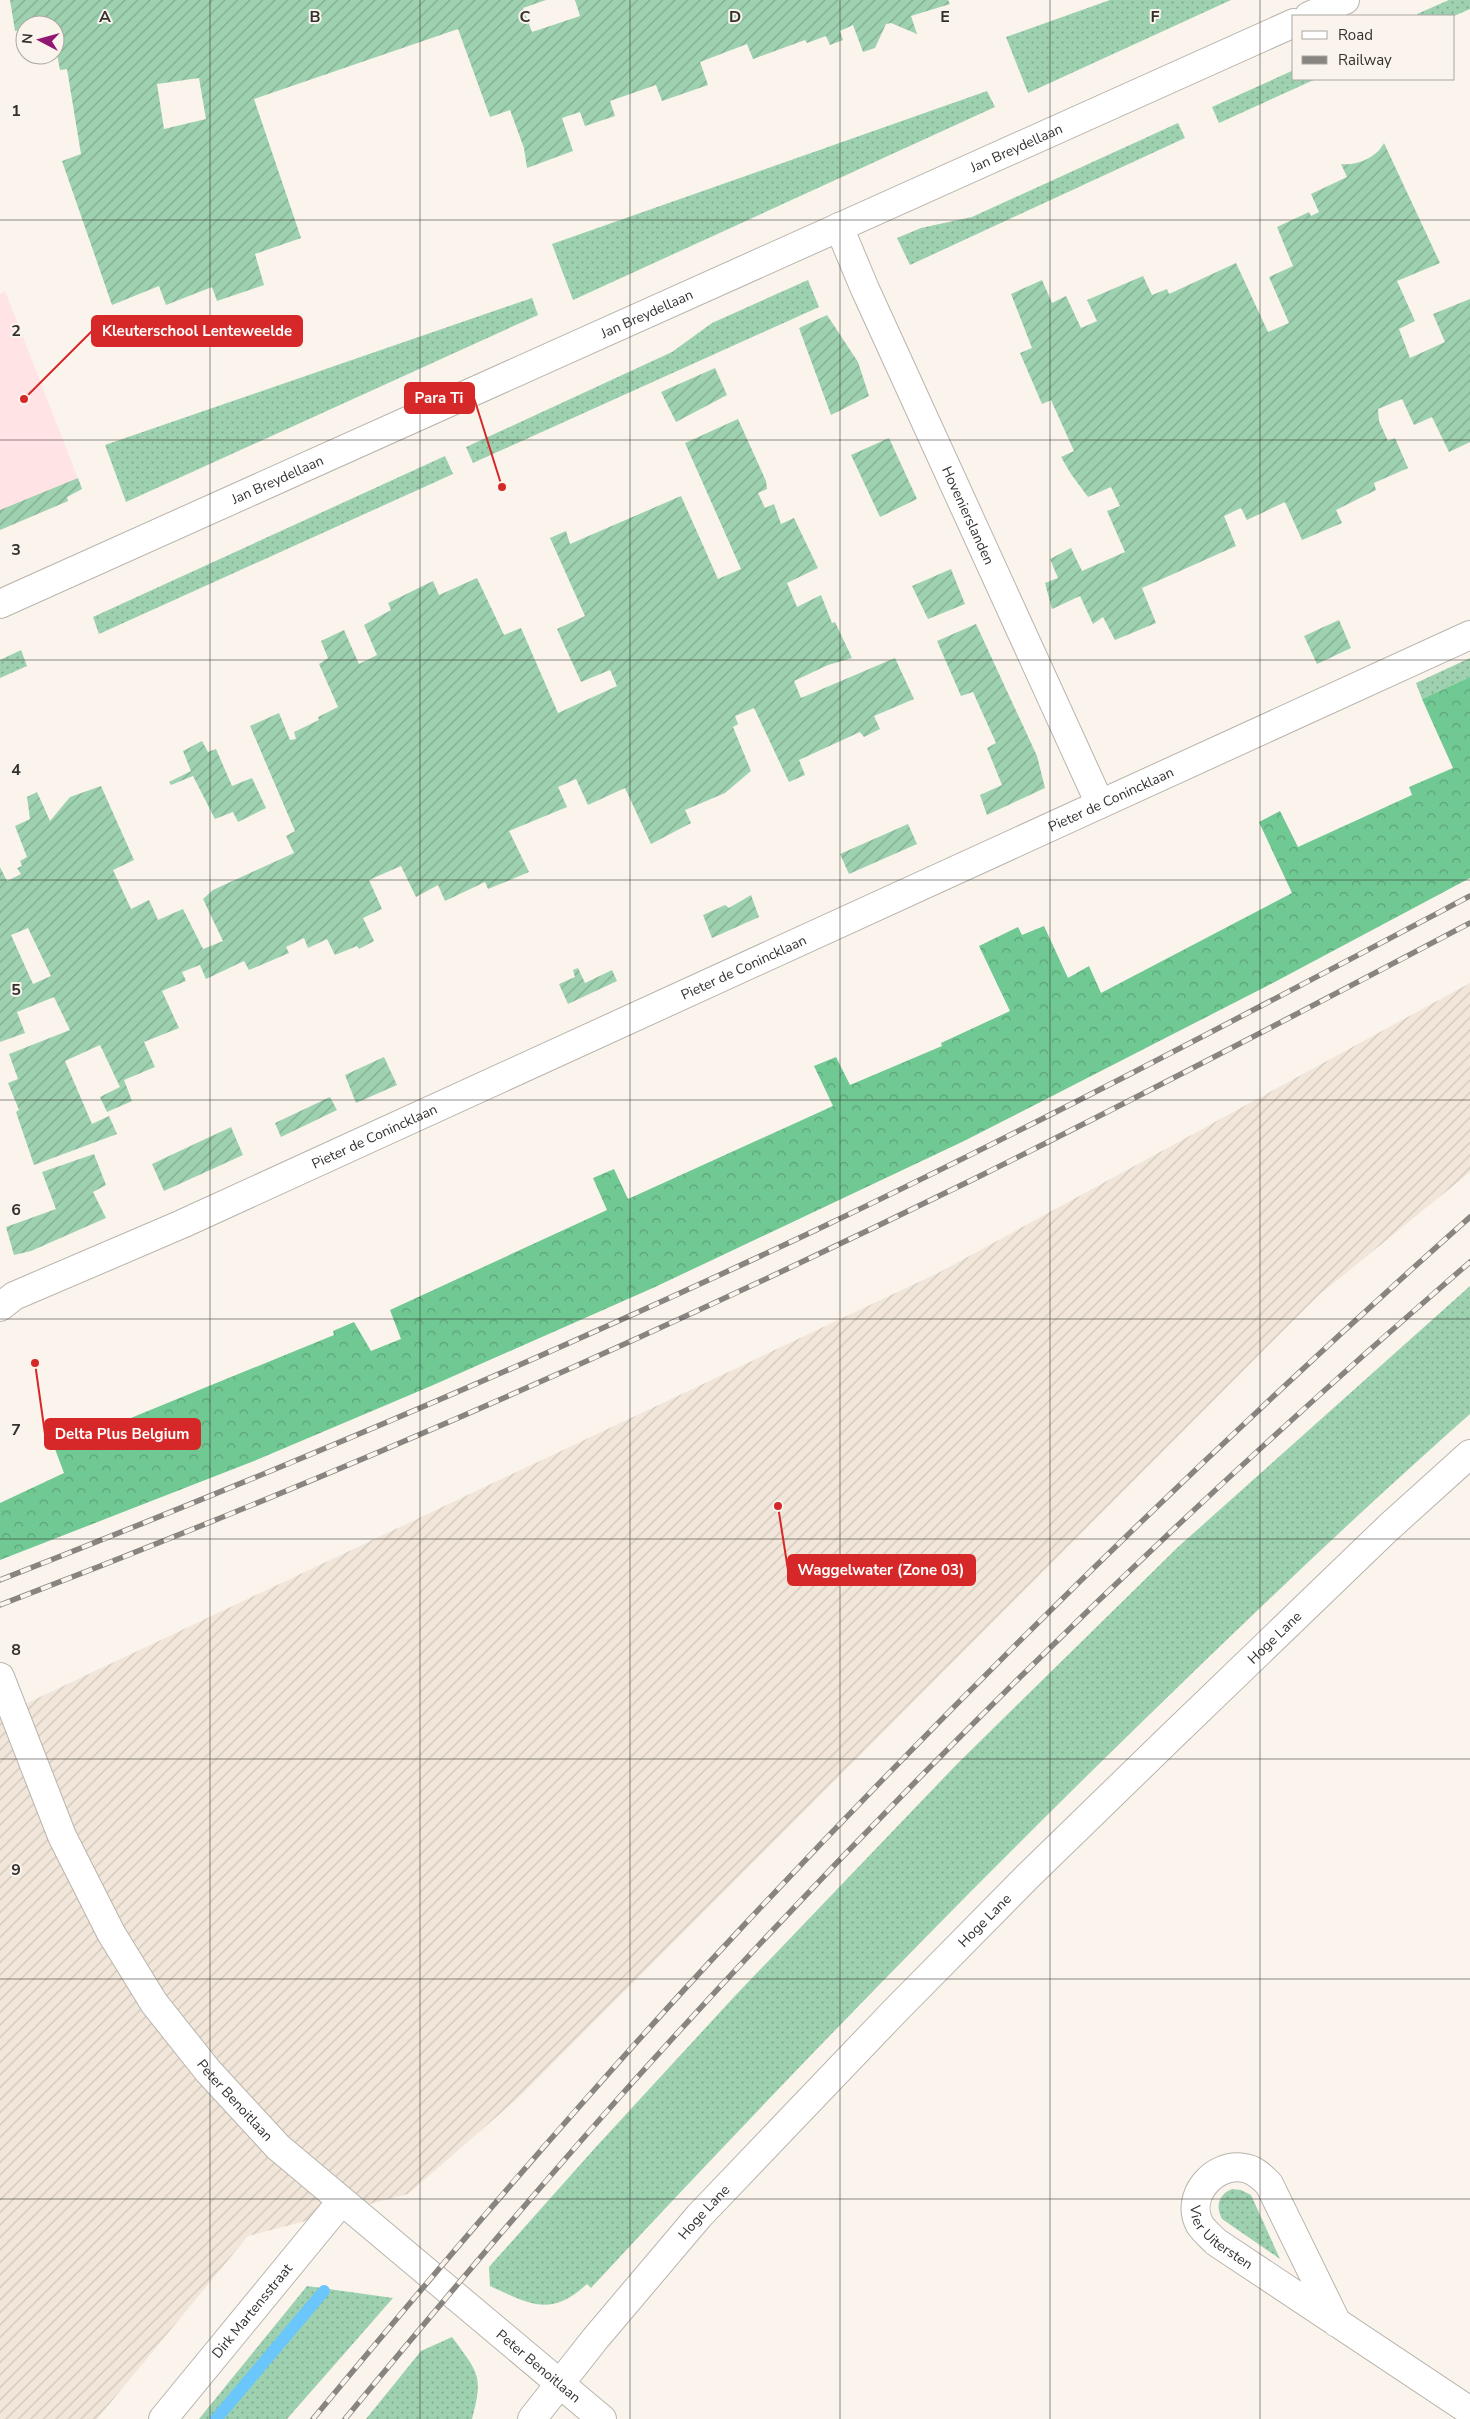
<svg xmlns="http://www.w3.org/2000/svg" width="1470" height="2419" viewBox="0 0 1470 2419" font-family="'Nunito Sans',sans-serif">
  <style>
    .industrial { fill: url(#industrial-furrows) }
    .education { fill: #ffe3e5 }
    .grass { fill: url(#grass-dots) }
    .forest { fill: url(#forest-crowns) }
    .garden { fill: url(#garden-furrows); fill-rule: evenodd }
    .lines { fill: none; stroke-linecap: round; stroke-linejoin: round }
    .stream { stroke: #6ac6fb; stroke-width: 12 }
    .street-casing { stroke: #b9b4ad; stroke-width: 30 }
    .secondary-casing { stroke: #b9b4ad; stroke-width: 30 }
    .street { stroke: #fff; stroke-width: 28 }
    .secondary { stroke: #fff; stroke-width: 28 }
    .rail-casing { stroke: #888480; stroke-width: 5.5 }
    .rail { stroke: #faf4ed; stroke-width: 4; stroke-dasharray: 11; stroke-linecap: butt }
    .grid { fill: none; stroke: #33312e; stroke-width: 1; stroke-opacity: 0.55 }
    .labels { text-anchor: middle; dominant-baseline: central; stroke-width: 4; stroke-linejoin: round; paint-order: stroke }
    .street-label { font-size: 14px; fill: #33312e; stroke: #faf4ed }
    .grid-label { font-size: 16px; text-anchor: middle; font-weight: bold; fill: #33312e; stroke: #faf4ed; stroke-width: 4; stroke-linejoin: round; paint-order: stroke }
    .leader { fill: none; stroke: #d62828; stroke-width: 2 }
    .callout-dot { fill: #d62828; stroke: #faf4ed; stroke-width: 2 }
    .callout { fill: #d62828; stroke: #d62828; stroke-width: 2 }
    .callout-label { font-size: 15px; text-anchor: middle; font-weight: bold; fill: #fff }
  </style>
  <defs>
    <pattern id="industrial-furrows" width="10" height="10" patternUnits="userSpaceOnUse" patternTransform="scale(1.25)"><rect width="10" height="10" fill="#f1e6d9"/><path d="M-1 1l2-2M0 10L10 0M9 11l2-2" fill="none" stroke="#cfc6bb"/></pattern>
    <pattern id="grass-dots" width="8" height="8" patternUnits="userSpaceOnUse" patternTransform="scale(1.25)"><rect width="8" height="8" fill="#9ed1b0"/><path d="M2 2h.1M6 6h.1" fill="none" stroke="#81aa90" stroke-width="1.8" stroke-linecap="round"/></pattern>
    <pattern id="forest-crowns" width="20" height="18" patternUnits="userSpaceOnUse" patternTransform="scale(1.25)"><rect width="20" height="18" fill="#70c893"/><path d="M2 6a3 3 0 1 1 6 0M12 15a3 3 0 1 1 6 0" fill="none" stroke="#5da378"/></pattern>
    <pattern id="garden-furrows" width="10" height="10" patternUnits="userSpaceOnUse" patternTransform="scale(1.25)"><rect width="10" height="10" fill="#9ed1b0"/><path d="M-1 1l2-2M0 10L10 0M9 11l2-2" fill="none" stroke="#81aa90"/></pattern>
  </defs>
  <rect width="100%" height="100%" fill="#faf4ed"/>
  <path class="industrial" d="M 1470,983 L 1470,1172 L 1319,1295 L 517,2099 L 408,2194 L 248,2236 L 97,2419 L 0,2419 L 0,1716 L 940,1272 Z"/>
  <path class="education" d="M 5,291 L 82,489 L 67,497 L 68,501 L 0,530 L 0,294 Z"/>
  <g class="grass">
    <path d="M 1110,0 L 1231,0 L 1028,93 L 1006,37 Z"/>
    <path d="M 1449,0 L 1470,0 L 1470,9 L 1454,16 L 1418,16 L 1417,14 Z"/>
    <path d="M 1294,70 L 1294,79 L 1316,79 L 1219,123 L 1212,107 Z"/>
    <path d="M 987,91 L 995,107 L 573,300 L 552,244 Z"/>
    <path d="M 1178,123 L 1185,138 L 910,265 L 897,238 L 921,228 L 972,217 Z"/>
    <path d="M 808,280 L 819,307 L 473,463 L 466,447 L 672,352 L 712,323 Z"/>
    <path d="M 532,298 L 538,315 L 126,502 L 105,445 Z"/>
    <path d="M 445,456 L 453,474 L 99,634 L 93,617 Z"/>
    <path d="M 21,650 L 27,666 L 0,678 L 0,660 Z"/>
    <path d="M 1470,658 L 1470,677 L 1422,699 L 1416,683 Z"/>
    <path d="M 1470,1286 L 1470,1414 C 1359,1512 1253,1614 1147,1717 C 957,1902 772,2093 591,2288 L 587,2284 C 550,2318 530,2304 490,2286 L 489,2267 L 595,2148 L 733,1998 L 957,1764 L 1178,1547 Z"/>
    <path d="M 1232,2189 L 1241,2190 L 1251,2195 L 1280,2259 L 1222,2219 C 1215,2206 1219,2194 1232,2189 Z"/>
    <path d="M 307,2286 L 393,2298 L 287,2419 L 199,2419 Z"/>
    <path d="M 452,2337 C 478,2373 484,2375 472,2419 L 366,2419 L 421,2351 Z"/>
  </g>
  <path class="forest" d="M 1470,677 L 1470,878 L 1267,986 L 964,1141 L 655,1287 L 431,1386 L 254,1461 L 0,1560 L 0,1503 L 64,1473 L 55,1449 L 334,1335 L 333,1331 L 354,1322 L 371,1351 L 401,1339 L 390,1310 L 607,1210 L 593,1178 L 614,1169 L 628,1199 L 833,1106 L 814,1066 L 836,1057 L 850,1085 L 942,1046 L 941,1043 L 1010,1011 L 979,946 L 1018,927 L 1022,935 L 1044,926 L 1068,978 L 1089,966 L 1101,993 L 1292,893 L 1259,822 L 1280,811 L 1298,847 L 1412,795 L 1409,787 L 1453,768 L 1422,699 Z"/>
  <g class="garden">
    <path d="M 10,0 L 546,0 L 523,8 L 532,32 L 580,16 L 575,0 L 948,0 L 950,4 L 911,16 L 917,34 L 891,23 L 886,24 L 875,48 L 863,52 L 853,25 L 840,31 L 843,40 L 830,45 L 826,36 L 807,43 L 805,40 L 753,59 L 747,44 L 700,62 L 708,85 L 662,101 L 656,85 L 610,101 L 615,116 L 585,126 L 580,112 L 562,118 L 573,151 L 527,168 L 524,148 L 510,110 L 490,117 L 458,29 L 254,99 L 301,238 L 255,254 L 264,285 L 217,301 L 212,287 L 166,305 L 159,286 L 112,305 L 62,161 L 81,154 L 67,69 L 60,70 L 55,43 L 55,25 L 25,25 L 25,30 L 15,31 ZM 199,78 L 206,119 L 164,129 L 157,84 Z"/>
    <path d="M 1384,143 L 1440,263 L 1397,281 L 1415,321 L 1399,329 L 1410,358 L 1445,342 L 1433,314 L 1470,299 L 1470,442 L 1449,452 L 1432,417 L 1414,425 L 1402,399 L 1378,409 L 1379,421 L 1388,441 L 1395,438 L 1408,468 L 1374,483 L 1376,490 L 1336,510 L 1342,523 L 1302,540 L 1285,502 L 1247,520 L 1241,508 L 1224,516 L 1236,546 L 1142,588 L 1156,623 L 1115,640 L 1103,617 L 1093,624 L 1080,596 L 1052,609 L 1045,583 L 1058,578 L 1050,559 L 1071,548 L 1082,571 L 1125,552 L 1107,511 L 1120,506 L 1111,487 L 1088,497 L 1071,474 L 1061,457 L 1074,451 L 1051,400 L 1042,404 L 1020,353 L 1032,348 L 1011,294 L 1042,280 L 1052,303 L 1066,296 L 1081,328 L 1097,321 L 1087,300 L 1143,276 L 1152,295 L 1167,289 L 1169,294 L 1236,263 L 1268,332 L 1289,323 L 1269,277 L 1293,266 L 1277,227 L 1309,212 L 1311,216 L 1319,212 L 1311,194 L 1347,177 L 1341,164 C 1357,166 1377,157 1384,143 Z"/>
    <path d="M 827,315 L 858,362 L 869,396 L 831,415 L 799,328 Z"/>
    <path d="M 715,368 L 727,395 L 676,422 L 661,392 Z"/>
    <path d="M 738,419 L 766,481 L 767,489 L 758,493 L 765,508 L 774,504 L 781,524 L 794,518 L 818,568 L 787,583 L 797,607 L 821,595 L 832,623 L 835,622 L 852,658 L 828,665 L 794,681 L 801,698 L 895,658 L 914,699 L 874,716 L 880,729 L 864,737 L 860,732 L 799,760 L 805,775 L 789,782 L 754,708 L 735,716 L 738,724 L 733,727 L 751,771 L 725,793 L 685,810 L 691,823 L 651,844 L 625,788 L 588,805 L 576,779 L 558,787 L 567,807 L 509,831 L 529,872 L 488,889 L 485,882 L 445,901 L 438,885 L 416,897 L 401,866 L 369,880 L 382,909 L 363,918 L 374,941 L 359,949 L 357,946 L 335,955 L 327,939 L 308,948 L 304,938 L 286,947 L 289,953 L 249,970 L 244,961 L 206,979 L 200,965 L 182,972 L 186,981 L 162,991 L 179,1028 L 144,1042 L 155,1067 L 124,1080 L 132,1101 L 107,1112 L 100,1097 L 120,1087 L 100,1045 L 65,1061 L 92,1124 L 109,1116 L 117,1134 L 34,1165 L 16,1112 L 19,1110 L 8,1083 L 18,1079 L 9,1054 L 70,1030 L 54,997 L 17,1012 L 25,1033 L 0,1042 L 0,867 L 7,881 L 21,874 L 17,868 L 22,866 L 20,861 L 27,857 L 15,826 L 30,819 L 27,797 L 37,792 L 50,821 L 70,797 L 101,786 L 134,860 L 113,870 L 131,909 L 149,900 L 158,920 L 183,909 L 203,949 L 223,941 L 203,899 L 213,890 L 294,853 L 286,836 L 295,831 L 250,726 L 279,713 L 290,740 L 296,739 L 294,732 L 319,720 L 318,717 L 338,707 L 319,664 L 328,658 L 321,641 L 344,630 L 359,664 L 377,655 L 364,625 L 391,610 L 388,603 L 433,581 L 439,595 L 477,578 L 504,635 L 521,628 L 558,713 L 617,686 L 610,670 L 581,682 L 557,629 L 585,616 L 550,538 L 566,531 L 570,544 L 681,496 L 718,579 L 741,569 L 685,443 ZM 28,928 L 51,976 L 33,984 L 11,935 Z"/>
    <path d="M 889,438 L 917,499 L 880,517 L 851,455 Z"/>
    <path d="M 78,478 L 82,489 L 67,497 L 68,501 L 0,530 L 0,510 Z"/>
    <path d="M 951,569 L 965,604 L 928,619 L 912,586 Z"/>
    <path d="M 1339,620 L 1351,648 L 1317,664 L 1304,636 Z"/>
    <path d="M 976,624 L 1037,756 L 1045,788 L 987,815 L 980,795 L 1002,785 L 987,748 L 996,743 L 973,692 L 961,696 L 937,641 Z"/>
    <path d="M 202,741 L 208,752 L 216,749 L 232,786 L 252,778 L 266,808 L 238,822 L 233,812 L 215,819 L 193,776 L 171,785 L 169,782 L 191,771 L 183,751 Z"/>
    <path d="M 908,824 L 917,844 L 849,874 L 840,854 Z"/>
    <path d="M 751,895 L 759,917 L 712,938 L 703,915 L 725,905 L 729,908 Z"/>
    <path d="M 578,968 L 585,983 L 612,970 L 617,981 L 568,1004 L 559,984 L 575,977 L 573,970 Z"/>
    <path d="M 384,1057 L 397,1085 L 356,1103 L 345,1075 Z"/>
    <path d="M 330,1097 L 337,1110 L 281,1137 L 275,1123 Z"/>
    <path d="M 231,1127 L 243,1155 L 164,1191 L 152,1164 Z"/>
    <path d="M 94,1154 L 106,1185 L 93,1192 L 106,1218 L 31,1251 L 14,1255 L 6,1227 L 56,1209 L 42,1172 Z"/>
  </g>
  <g class="lines">
    <path class="stream" d="M 216,2419 L 324,2291"/>
    <defs>
      <g id="street">
        <path id="s1" d="M 839,227 L 865,289 L 1100,804"/>
        <path id="s2" d="M 0,1307 L 14,1296 L 182,1224 L 1470,635"/>
        <path id="s3" d="M 1337,2323 L 1269,2184 C 1262,2177 1254,2169 1244,2168 C 1214,2162 1184,2197 1200,2225 C 1204,2231 1211,2237 1216,2242 L 1470,2411"/>
        <path id="s4" d="M 532,2419 L 595,2339 L 699,2216 L 892,2014 L 1027,1877 L 1171,1737 L 1388,1528 L 1470,1454"/>
      </g>
      <g id="secondary">
        <path d="M 1309,16 L 1345,0"/>
        <path id="s5" d="M 0,604 L 1294,23"/>
        <path id="s6" d="M 0,1677 L 62,1836 L 111,1933 L 154,2003 L 208,2071 L 278,2147 L 602,2419"/>
        <path id="s7" d="M 163,2419 L 341,2202"/>
      </g>
    </defs>
    <use href="#street" class="street-casing"/>
    <use href="#secondary" class="secondary-casing"/>
    <use href="#street" class="street"/>
    <use href="#secondary" class="secondary"/>
    <defs>
      <g id="rail">
        <path d="M 0,1580 C 276,1472 549,1356 816,1230 C 1037,1125 1254,1010 1470,896"/>
        <path d="M 0,1605 C 332,1478 659,1334 978,1177 C 1143,1095 1307,1009 1470,923"/>
        <path d="M 313,2419 C 449,2255 587,2093 732,1938 C 967,1686 1213,1446 1470,1217"/>
        <path d="M 345,2419 C 436,2309 529,2199 624,2092 C 888,1798 1171,1520 1470,1262"/>
      </g>
    </defs>
    <use href="#rail" class="rail-casing"/>
    <use href="#rail" class="rail"/>
  </g>
  <path class="grid" d="M 210,0 L 210,2419M 420,0 L 420,2419M 630,0 L 630,2419M 840,0 L 840,2419M 1050,0 L 1050,2419M 1260,0 L 1260,2419M 0,220 L 1470,220M 0,440 L 1470,440M 0,660 L 1470,660M 0,880 L 1470,880M 0,1100 L 1470,1100M 0,1319 L 1470,1319M 0,1539 L 1470,1539M 0,1759 L 1470,1759M 0,1979 L 1470,1979M 0,2199 L 1470,2199"/>
  <g class="labels">
    <g class="street-label">
      <text stroke="none"><textPath href="#s5" startOffset="1114">Jan Breydellaan</textPath></text>
      <text stroke="none"><textPath href="#s5" startOffset="709">Jan Breydellaan</textPath></text>
      <text stroke="none"><textPath href="#s5" startOffset="304">Jan Breydellaan</textPath></text>
      <text stroke="none"><textPath href="#s1" startOffset="316">Hovenierslanden</textPath></text>
      <text stroke="none"><textPath href="#s2" startOffset="1222">Pieter de Conincklaan</textPath></text>
      <text stroke="none"><textPath href="#s2" startOffset="818">Pieter de Conincklaan</textPath></text>
      <text stroke="none"><textPath href="#s2" startOffset="412">Pieter de Conincklaan</textPath></text>
      <text stroke="none"><textPath href="#s4" startOffset="1079">Hoge Lane</textPath></text>
      <text stroke="none"><textPath href="#s4" startOffset="674">Hoge Lane</textPath></text>
      <text stroke="none"><textPath href="#s6" startOffset="488">Peter Benoitlaan</textPath></text>
      <text stroke="none"><textPath href="#s4" startOffset="269">Hoge Lane</textPath></text>
      <text stroke="none"><textPath href="#s3" startOffset="296">Vier Uitersten</textPath></text>
      <text stroke="none"><textPath href="#s7" startOffset="140">Dirk Martensstraat</textPath></text>
      <text stroke="none"><textPath href="#s6" startOffset="892">Peter Benoitlaan</textPath></text>
    </g>
  </g>
  <g class="grid-label">
    <text x="105" y="22">A</text>
    <text x="315" y="22">B</text>
    <text x="525" y="22">C</text>
    <text x="735" y="22">D</text>
    <text x="945" y="22">E</text>
    <text x="1155" y="22">F</text>
    <text x="16" y="116">1</text>
    <text x="16" y="336">2</text>
    <text x="16" y="555">3</text>
    <text x="16" y="775">4</text>
    <text x="16" y="995">5</text>
    <text x="16" y="1215">6</text>
    <text x="16" y="1435">7</text>
    <text x="16" y="1655">8</text>
    <text x="16" y="1875">9</text>
  </g>
  <path class="leader" d="M24 399L92 331M502 487L474 398M35 1363L45 1434M778 1506L788 1570"/>
  <g class="callout-dot">
    <circle cx="24" cy="399" r="5"/>
    <circle cx="502" cy="487" r="5"/>
    <circle cx="35" cy="1363" r="5"/>
    <circle cx="778" cy="1506" r="5"/>
  </g>
  <g class="callout">
    <rect x="92" y="316" width="210" height="30" rx="5"/>
    <rect x="405" y="383" width="69" height="30" rx="5"/>
    <rect x="45" y="1419" width="155" height="30" rx="5"/>
    <rect x="788" y="1555" width="187" height="30" rx="5"/>
  </g>
  <g class="callout-label">
    <text x="197" y="336">Kleuterschool Lenteweelde</text>
    <text x="439" y="403">Para Ti</text>
    <text x="122" y="1439">Delta Plus Belgium</text>
    <text x="881" y="1575">Waggelwater (Zone 03)</text>
  </g>
  <rect x="1292" y="15" width="162" height="65" fill="#faf4ed" stroke="#aaa6a1"/>
  <rect x="1302" y="31" width="25" height="8" fill="#ffffff" stroke="#aaa6a1"/>
  <text x="1338" y="40" font-size="15" fill="#33312e">Road</text>
  <rect x="1302" y="56" width="25" height="8" fill="#888480" stroke="#aaa6a1"/>
  <text x="1338" y="65" font-size="15" fill="#33312e">Railway</text>
  <g transform="translate(40 40) rotate(276)"><circle r="24" fill="#faf4ed" stroke="#aaa6a1"/>
  <path d="M0-4L9 19L0 12L-9 19Z" fill="#921774"/>
  <text y="-8" font-size="14" font-weight="bold" text-anchor="middle" fill="#33312e">N</text>
  </g>
</svg>
